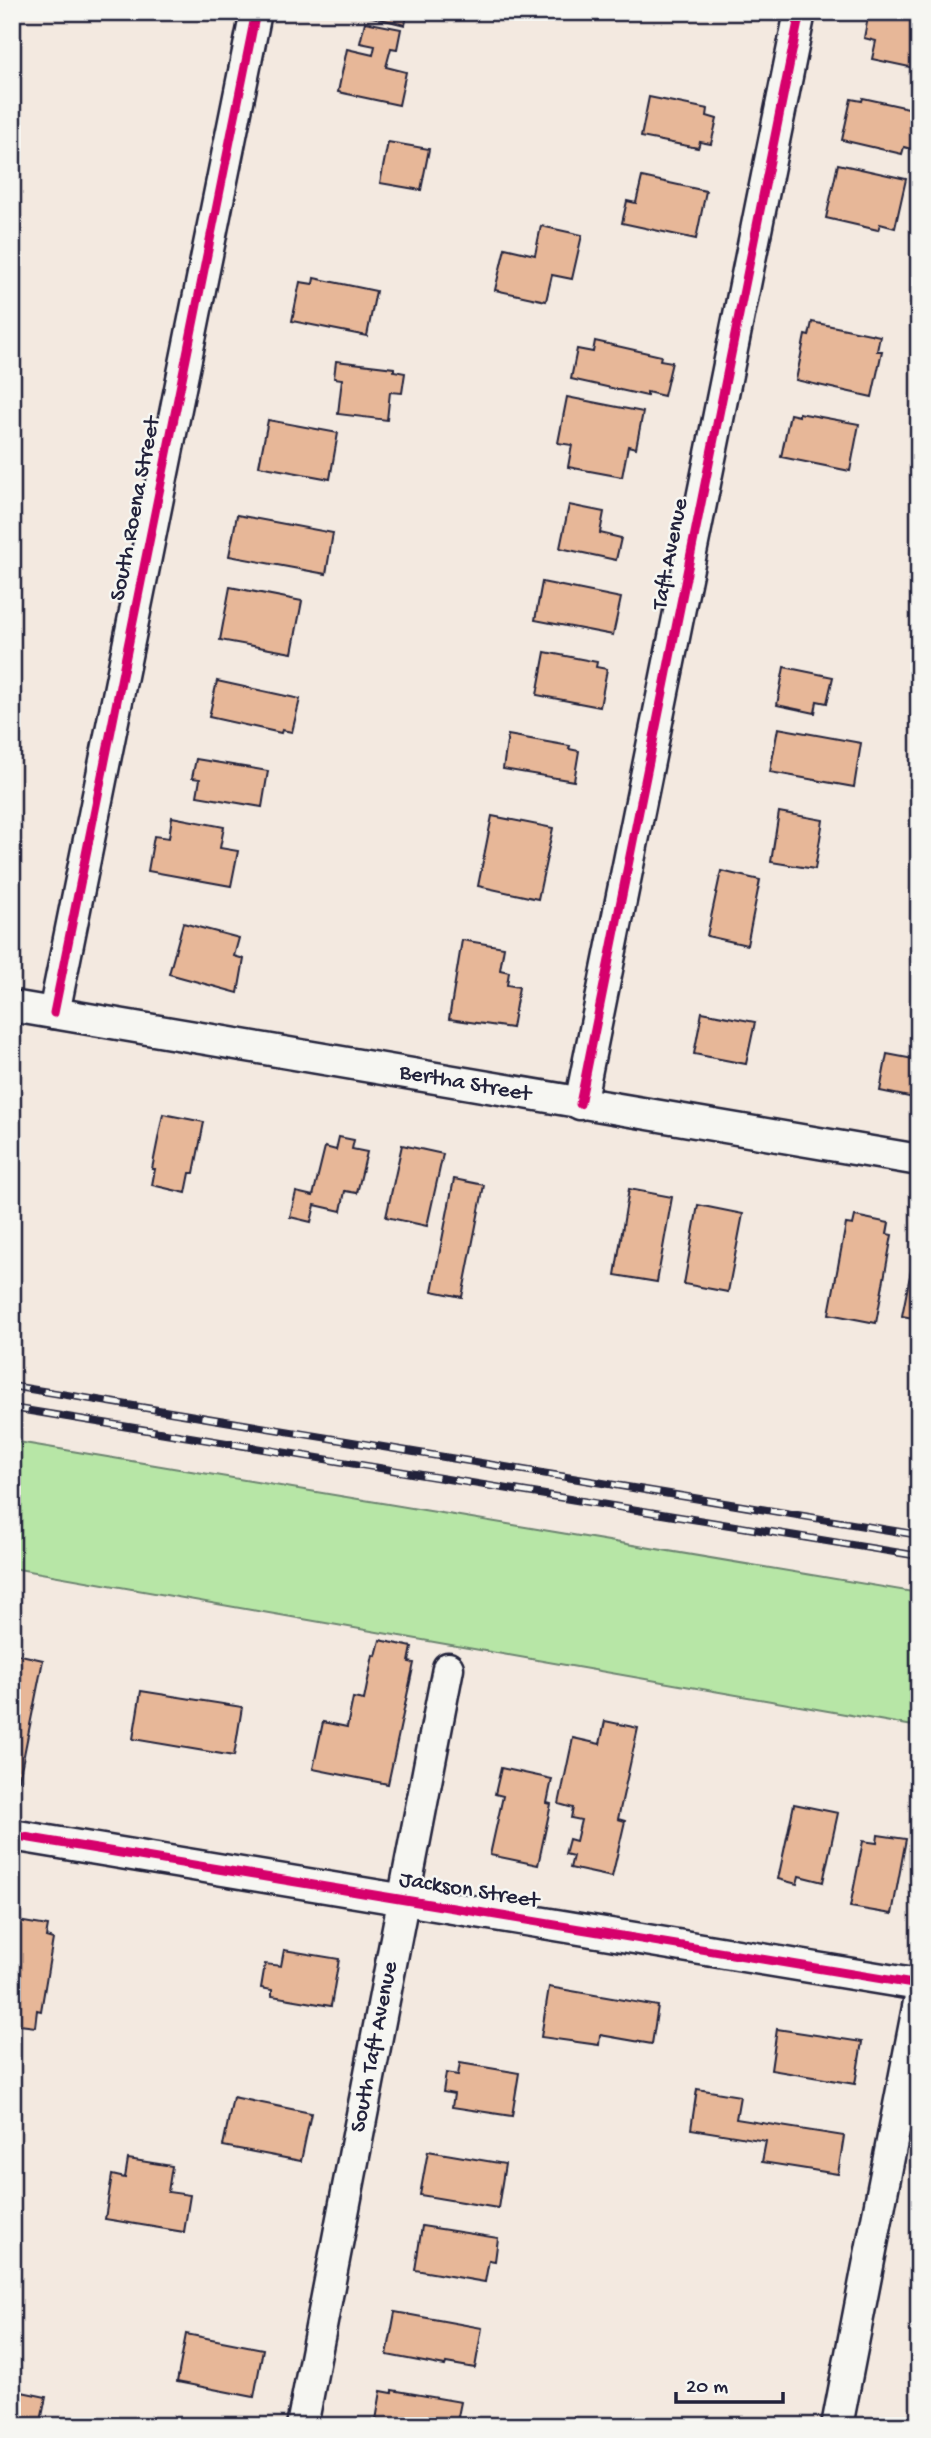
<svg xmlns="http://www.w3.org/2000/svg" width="931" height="2438" viewBox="0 0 931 2438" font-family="'Gochi Hand',sans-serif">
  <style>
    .green { fill: #b7e6a6; stroke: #6c8470; stroke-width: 2 }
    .building { fill: #e7b798; stroke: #22223b; stroke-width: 2 }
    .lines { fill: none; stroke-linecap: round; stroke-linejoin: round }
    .minor-casing { stroke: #22223b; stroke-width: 35 }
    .minor { stroke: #f6f6f2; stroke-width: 30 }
    .rail-casing { stroke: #22223b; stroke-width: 8 }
    .rail { stroke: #f6f6f2; stroke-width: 5; stroke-dasharray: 16; stroke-linecap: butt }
    .cycleway-casing { stroke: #f6f6f2; stroke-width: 13 }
    .cycleway { stroke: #d6006c; stroke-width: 9 }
    .labels { text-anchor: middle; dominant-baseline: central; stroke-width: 5; stroke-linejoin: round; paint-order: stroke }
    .street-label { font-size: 23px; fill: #22223b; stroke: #f6f6f2 }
  </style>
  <rect width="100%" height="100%" fill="#f3e9e0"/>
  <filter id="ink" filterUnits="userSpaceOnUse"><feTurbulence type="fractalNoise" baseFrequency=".0143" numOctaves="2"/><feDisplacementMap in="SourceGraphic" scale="14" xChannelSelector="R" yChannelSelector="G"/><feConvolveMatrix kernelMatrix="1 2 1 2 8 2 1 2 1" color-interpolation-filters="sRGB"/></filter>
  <g filter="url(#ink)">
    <path class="green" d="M 12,1441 L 919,1593 L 919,1727 L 12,1568 Z"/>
    <g class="building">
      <path d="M 352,12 L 408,12 L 405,25 Z"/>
      <path d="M 883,12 L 919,12 L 919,69 L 872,59 L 876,41 L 864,38 L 868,17 L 881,19 Z"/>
      <path d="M 365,22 L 401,29 L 397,49 L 391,48 L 386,67 L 406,72 L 399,105 L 338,92 L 347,49 L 373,55 L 375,46 L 360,43 Z"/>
      <path d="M 649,97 L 708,109 L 707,116 L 717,119 L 711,144 L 700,142 L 698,148 L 641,137 Z"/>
      <path d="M 863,98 L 913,109 L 911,115 L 919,117 L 919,151 L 904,147 L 902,154 L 842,140 L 851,99 L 862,101 Z"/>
      <path d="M 388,142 L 429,149 L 421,190 L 380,183 Z"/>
      <path d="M 838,164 L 906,179 L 895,228 L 880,224 L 878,230 L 826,218 Z"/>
      <path d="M 642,177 L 706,191 L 696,239 L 622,223 L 627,201 L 636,203 Z"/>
      <path d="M 541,226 L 582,235 L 572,279 L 552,275 L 546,301 L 495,290 L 505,248 L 535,255 Z"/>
      <path d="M 314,278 L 376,291 L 367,336 L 292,321 L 300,282 L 313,284 Z"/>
      <path d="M 812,322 L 880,336 L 877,351 L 882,351 L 872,397 L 796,380 L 805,335 L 809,336 Z"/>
      <path d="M 595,341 L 661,356 L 660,360 L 672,362 L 664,396 L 647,392 L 647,396 L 571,379 L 577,349 L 593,352 Z"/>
      <path d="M 336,361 L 394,368 L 394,371 L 405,373 L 402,393 L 390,392 L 387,420 L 338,414 L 342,379 L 334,378 Z"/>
      <path d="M 567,397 L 643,412 L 636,448 L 628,446 L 622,477 L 568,467 L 572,445 L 558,443 Z"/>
      <path d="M 799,413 L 859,424 L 850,471 L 781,457 L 790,414 L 799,416 Z"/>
      <path d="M 268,420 L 338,433 L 330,479 L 259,466 Z"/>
      <path d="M 569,505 L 604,512 L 600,533 L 621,538 L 616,560 L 560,548 Z"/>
      <path d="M 237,515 L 333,533 L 326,574 L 229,556 Z"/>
      <path d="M 542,582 L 621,598 L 613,635 L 535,620 Z"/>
      <path d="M 230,587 L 302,601 L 292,653 L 220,640 Z"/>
      <path d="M 545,652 L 597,662 L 596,667 L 607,669 L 600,707 L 537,695 Z"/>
      <path d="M 784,667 L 833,677 L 827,703 L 817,701 L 815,713 L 777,705 Z"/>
      <path d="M 217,681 L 300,699 L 292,732 L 282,730 L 281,733 L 209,717 Z"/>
      <path d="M 778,728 L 861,743 L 854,787 L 770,772 Z"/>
      <path d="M 508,735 L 570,746 L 569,749 L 579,751 L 574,781 L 503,769 Z"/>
      <path d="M 196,759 L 268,771 L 262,807 L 197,796 L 200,779 L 192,778 Z"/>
      <path d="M 779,812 L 823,820 L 815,869 L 771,862 Z"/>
      <path d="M 492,816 L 553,828 L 538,899 L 478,886 Z"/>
      <path d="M 172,817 L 224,827 L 220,848 L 238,851 L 231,886 L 148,871 L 154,836 L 169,838 Z"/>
      <path d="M 721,871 L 760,880 L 747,945 L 707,936 Z"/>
      <path d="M 183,923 L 239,938 L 234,956 L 244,959 L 238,993 L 169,974 Z"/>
      <path d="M 462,940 L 504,947 L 500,970 L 509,972 L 507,985 L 519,987 L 512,1028 L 449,1019 Z"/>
      <path d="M 702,1012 L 755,1022 L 746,1064 L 694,1054 Z"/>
      <path d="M 887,1054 L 919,1060 L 919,1099 L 880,1091 Z"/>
      <path d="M 163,1114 L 204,1122 L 194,1173 L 190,1173 L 186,1193 L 152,1185 L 155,1169 L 152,1169 Z"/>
      <path d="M 339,1137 L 354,1140 L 352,1149 L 367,1152 L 357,1193 L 345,1191 L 341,1211 L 315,1205 L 311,1222 L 290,1217 L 296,1192 L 313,1196 L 325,1147 L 336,1150 Z"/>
      <path d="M 402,1145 L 443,1154 L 427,1226 L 386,1217 Z"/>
      <path d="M 454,1179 L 484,1185 L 462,1297 L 432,1291 Z"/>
      <path d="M 629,1189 L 672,1197 L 657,1282 L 615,1275 Z"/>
      <path d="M 698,1205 L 743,1214 L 728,1292 L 684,1284 Z"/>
      <path d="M 855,1216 L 889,1223 L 887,1234 L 892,1235 L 876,1323 L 829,1314 L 846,1224 L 853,1225 Z"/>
      <path d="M 917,1240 L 919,1240 L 919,1319 L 902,1316 Z"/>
      <path d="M 380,1640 L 412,1647 L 409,1662 L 414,1663 L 388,1784 L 313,1769 L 323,1722 L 347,1727 L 353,1698 L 364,1700 L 373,1655 L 376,1656 Z"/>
      <path d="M 12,1653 L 43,1660 L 19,1780 L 12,1778 Z"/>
      <path d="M 141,1691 L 242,1707 L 234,1756 L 133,1739 Z"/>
      <path d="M 605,1721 L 638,1728 L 618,1819 L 625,1821 L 612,1877 L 570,1868 L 573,1856 L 565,1854 L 569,1839 L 576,1841 L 581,1820 L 571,1818 L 573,1808 L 559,1804 L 573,1738 L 600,1744 Z"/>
      <path d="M 501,1768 L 552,1779 L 547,1803 L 551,1804 L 538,1865 L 490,1855 L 503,1796 L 495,1794 Z"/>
      <path d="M 794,1804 L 838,1813 L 823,1882 L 799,1876 L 797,1884 L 778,1879 Z"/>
      <path d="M 878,1835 L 906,1839 L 892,1914 L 850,1907 L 863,1841 L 877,1843 Z"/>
      <path d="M 12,1920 L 48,1926 L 46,1937 L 53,1939 L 41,2011 L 37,2010 L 35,2027 L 12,2024 Z"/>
      <path d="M 284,1950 L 339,1959 L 331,2006 L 272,1996 L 272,1990 L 261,1988 L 265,1964 L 281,1966 Z"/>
      <path d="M 549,1987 L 658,2006 L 652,2044 L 600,2035 L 599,2045 L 541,2037 Z"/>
      <path d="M 777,2029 L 862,2042 L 855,2084 L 771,2070 Z"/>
      <path d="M 460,2063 L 519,2073 L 512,2116 L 452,2107 L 454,2094 L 443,2092 L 446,2073 L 458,2075 Z"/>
      <path d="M 697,2089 L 740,2096 L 736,2119 L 844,2136 L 838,2174 L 762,2162 L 766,2141 L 691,2129 Z"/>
      <path d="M 233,2097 L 311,2113 L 301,2161 L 223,2146 Z"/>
      <path d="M 428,2151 L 505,2164 L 498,2208 L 420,2195 Z"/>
      <path d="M 128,2159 L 172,2166 L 168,2192 L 190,2195 L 184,2232 L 105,2219 L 112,2175 L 125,2178 Z"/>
      <path d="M 422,2226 L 498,2238 L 495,2261 L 489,2260 L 485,2282 L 415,2270 Z"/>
      <path d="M 395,2312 L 482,2328 L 475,2368 L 446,2363 L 445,2366 L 387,2355 Z"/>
      <path d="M 186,2334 L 263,2349 L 254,2397 L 177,2382 Z"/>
      <path d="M 12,2390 L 46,2397 L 40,2426 L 12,2426 Z"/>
      <path d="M 392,2390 L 461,2402 L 456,2426 L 375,2426 L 381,2391 L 392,2393 Z"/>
    </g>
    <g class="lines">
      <defs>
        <g id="minor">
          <path d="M 12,1006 L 919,1160"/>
          <path d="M 54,1013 L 256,12"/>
          <path d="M 580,1104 L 800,12"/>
          <path d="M 12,1835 L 919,1985"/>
          <path d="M 302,2426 L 448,1668"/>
          <path d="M 837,2426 L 919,2002"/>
        </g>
      </defs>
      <use href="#minor" class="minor-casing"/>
      <use href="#minor" class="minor"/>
      <defs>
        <g id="rail">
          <path d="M 12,1386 L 919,1535"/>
          <path d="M 12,1408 L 919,1556"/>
        </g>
      </defs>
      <use href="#rail" class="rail-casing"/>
      <use href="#rail" class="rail"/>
      <defs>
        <g id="cycleway">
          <path d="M 54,1013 L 256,12"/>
          <path d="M 580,1104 L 800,12"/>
          <path d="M 12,1835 L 919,1985"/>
        </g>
      </defs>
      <use href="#cycleway" class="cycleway-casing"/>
      <use href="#cycleway" class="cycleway"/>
    </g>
  </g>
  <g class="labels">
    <g class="street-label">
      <text transform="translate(136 509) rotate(-79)">South Roena Street</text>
      <text transform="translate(671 554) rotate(-79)">Taft Avenue</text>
      <text transform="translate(465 1084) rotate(10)">Bertha Street</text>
      <text transform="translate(469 1891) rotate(9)">Jackson Street</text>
      <text transform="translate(375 2047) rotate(-79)">South Taft Avenue</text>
    </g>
  </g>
  <rect width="931" height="2438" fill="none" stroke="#f6f6f2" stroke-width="42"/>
  <rect x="21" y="21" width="889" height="2396" fill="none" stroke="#22223b" stroke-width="2.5" filter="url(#ink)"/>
  <path d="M676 2392v10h107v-10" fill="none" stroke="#22223b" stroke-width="3.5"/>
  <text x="686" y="2392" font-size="21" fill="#22223b" stroke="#f6f6f2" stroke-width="5" paint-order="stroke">20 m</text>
</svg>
